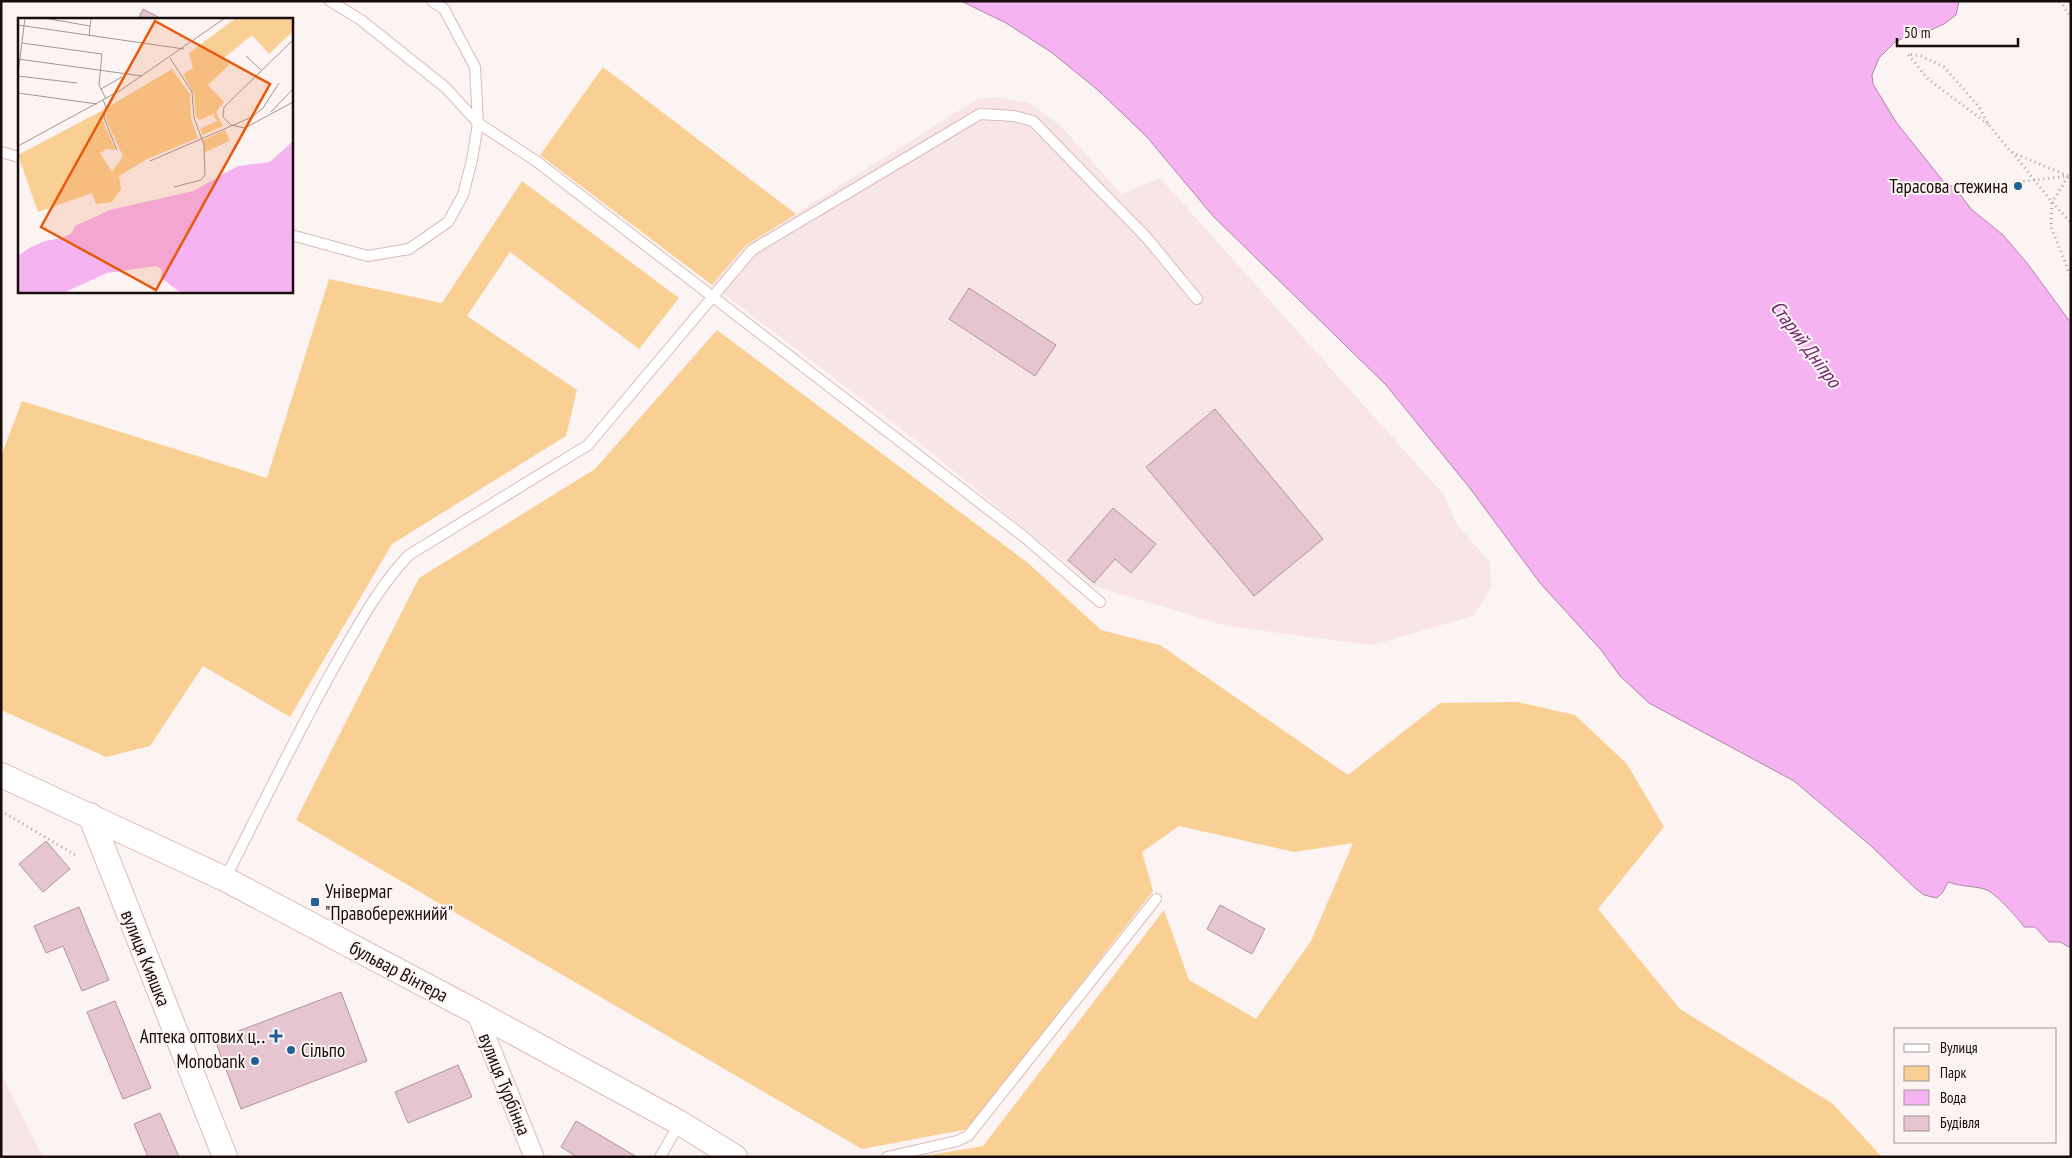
<svg xmlns="http://www.w3.org/2000/svg" width="2072" height="1158" viewBox="0 0 2072 1158" font-family="'PT Sans Narrow',sans-serif">
  <style>
    .built { fill: #f7e6e5 }
    .green { fill: #f9cf93 }
    .water { fill: #f5b4f1; stroke: #b382ac }
    .building { fill: #e5c5d0; stroke: #b1939e }
    .lines { fill: none; stroke-linecap: round; stroke-linejoin: round }
    .service-casing { stroke: #ddbab8; stroke-width: 12 }
    .minor-casing { stroke: #ddbab8; stroke-width: 21 }
    .tertiary-casing { stroke: #ddbab8; stroke-width: 26 }
    .path { stroke: #aca3a2; stroke-width: 3; stroke-dasharray: 1 4; stroke-linecap: butt }
    .service { stroke: #fff; stroke-width: 10 }
    .minor { stroke: #fff; stroke-width: 19 }
    .tertiary { stroke: #fff; stroke-width: 24 }
    .poi-dot { fill: #206297; stroke: #fbf4f3; stroke-width: 2 }
    .labels { text-anchor: middle; dominant-baseline: central; stroke-width: 4; stroke-linejoin: round; paint-order: stroke }
    .poi-label { font-size: 19px; fill: #180d0c; stroke: #fbf4f3; text-anchor: end }
    .street-label { font-size: 19px; fill: #180d0c; stroke: #fbf4f3 }
    .water-label { font-size: 20px; font-style: italic; fill: #70276f; stroke: #fbf4f3 }
    .inset-road { fill: none; stroke: #a09897; stroke-width: 1 }
    .view { fill: #e8590c; fill-opacity: 0.15; stroke: #e8590c; stroke-width: 2.5 }
    .inset-edge { fill: none; stroke: #180d0c; stroke-width: 2.5 }
  </style>
  <rect width="100%" height="100%" fill="#fbf4f3"/>
  <g class="built">
    <path d="M 999,97 L 1029,103 L 1060,125 L 1121,194 L 1160,178 L 1445,496 L 1456,524 L 1490,562 L 1491,588 L 1473,616 L 1372,645 L 1227,626 L 1094,586 L 917,441 L 712,285 L 745,246 L 977,99 Z"/>
    <path d="M 1,1073 L 43,1157 L 1,1157 Z"/>
  </g>
  <g class="green">
    <path d="M 603,67 L 796,214 L 745,246 L 712,285 L 540,155 Z"/>
    <path d="M 522,181 L 679,298 L 639,349 L 510,252 L 467,316 L 577,390 L 566,436 L 392,544 L 290,717 L 203,666 L 150,746 L 106,757 L 1,710 L 1,456 L 22,401 L 267,478 L 329,279 L 442,303 Z"/>
    <path d="M 717,330 L 1028,563 L 1101,630 L 1160,645 L 1348,775 L 1440,703 L 1517,702 L 1575,715 L 1627,764 L 1664,827 L 1598,909 L 1680,1009 L 1833,1104 L 1882,1157 L 918,1157 L 983,1146 L 1164,910 L 1189,980 L 1256,1019 L 1311,941 L 1353,843 L 1294,852 L 1179,826 L 1142,852 L 1153,891 L 968,1129 L 862,1149 L 296,820 L 419,578 L 595,469 Z"/>
  </g>
  <path class="water" d="M 961,1 L 1959,1 L 1956,15 L 1944,24 L 1931,30 L 1910,34 L 1894,43 L 1879,58 L 1872,75 L 1873,84 L 1896,122 L 1943,181 L 1956,189 L 1971,209 L 2003,235 L 2027,263 L 2071,323 L 2071,948 L 2060,942 L 2049,942 L 2035,927 L 2024,927 C 2019,919 1996,894 1987,890 C 1978,886 1961,887 1948,882 L 1943,892 L 1937,898 L 1924,895 L 1915,888 L 1870,845 L 1794,781 L 1649,703 L 1620,676 L 1601,650 L 1540,583 L 1469,487 L 1386,385 L 1213,216 L 1147,137 L 1099,91 L 1051,52 L 1006,23 Z"/>
  <g class="building">
    <path d="M 143,9 L 162,19 L 138,19 Z"/>
    <path d="M 969,288 L 1056,345 L 1035,376 L 949,319 Z"/>
    <path d="M 1215,409 L 1323,539 L 1254,596 L 1146,467 Z"/>
    <path d="M 1113,508 L 1156,544 L 1131,573 L 1115,559 L 1094,583 L 1068,560 Z"/>
    <path d="M 46,841 L 70,869 L 43,892 L 19,864 Z"/>
    <path d="M 1220,905 L 1265,929 L 1252,954 L 1207,929 Z"/>
    <path d="M 79,907 L 109,980 L 82,991 L 63,946 L 46,953 L 34,926 Z"/>
    <path d="M 341,992 L 367,1061 L 241,1109 L 215,1040 Z"/>
    <path d="M 115,1001 L 151,1088 L 123,1099 L 87,1012 Z"/>
    <path d="M 458,1065 L 472,1097 L 408,1123 L 395,1092 Z"/>
    <path d="M 160,1113 L 179,1157 L 148,1157 L 134,1124 Z"/>
    <path d="M 576,1121 L 637,1157 L 577,1157 L 561,1147 Z"/>
  </g>
  <g class="lines">
    <defs>
      <g id="service">
        <path d="M 330,1 L 361,20 L 446,88 L 478,123 L 536,161 L 713,297 L 1023,536 L 1100,602"/>
        <path d="M 1,152 L 19,157"/>
        <path d="M 291,235 L 368,256 L 409,249 L 448,222 L 463,195 L 472,160 L 478,123 L 475,67 L 444,9 L 432,1"/>
        <path d="M 225,879 C 262,806 297,733 337,662 C 359,624 379,586 409,555 L 588,445 L 752,250 L 980,114 L 1014,116 L 1033,121 L 1147,238 L 1197,299"/>
        <path d="M 660,1157 L 680,1123"/>
        <path d="M 887,1157 L 957,1141 L 968,1136 L 1156,899"/>
      </g>
      <path id="minor" d="M 476,1012 L 534,1157"/>
      <g id="tertiary">
        <path d="M 1,775 L 225,879 L 476,1012 L 680,1123 L 735,1157"/>
        <path d="M 90,815 L 225,1157"/>
      </g>
    </defs>
    <use href="#service" class="service-casing"/>
    <use href="#minor" class="minor-casing"/>
    <use href="#tertiary" class="tertiary-casing"/>
    <g class="path">
      <path d="M 2060,1 L 2071,17"/>
      <path d="M 1988,124 L 1928,79 L 1908,54 L 1921,56 L 1944,67 L 1979,107 L 1988,124 L 2011,152 L 2068,176 L 2010,183"/>
      <path d="M 2012,152 L 2052,202 L 2051,227 L 2071,277"/>
      <path d="M 2068,177 L 2052,202 L 2071,223"/>
      <path d="M 1,811 L 77,856"/>
    </g>
    <use href="#service" class="service"/>
    <use href="#minor" class="minor"/>
    <use href="#tertiary" class="tertiary"/>
  </g>
  <g class="poi-dot">
    <circle cx="2018" cy="186" r="5"/>
    <rect x="310" y="897" width="10" height="10" rx="2.5"/>
    <path d="M273.5 1028.5h5v5h5v5h-5v5h-5v-5h-5v-5h5z"/>
    <circle cx="291" cy="1050" r="5"/>
    <circle cx="255" cy="1061" r="5"/>
  </g>
  <g class="labels">
    <g class="poi-label">
      <text x="2008" y="186">Тарасова стежина</text>
      <text x="325" y="891" text-anchor="start">Універмаг<tspan x="325" dy="22">"Правобережнийй"</tspan></text>
      <text x="266" y="1036">Аптека оптових ц‥</text>
      <text x="301" y="1050" text-anchor="start">Сільпо</text>
      <text x="245" y="1061">Monobank</text>
    </g>
    <g class="street-label">
      <text transform="translate(146 958) rotate(68)">вулиця Кияшка</text>
      <text transform="translate(399 971) rotate(28)">бульвар Вінтера</text>
      <text transform="translate(505 1084) rotate(68)">вулиця Турбінна</text>
    </g>
    <g class="water-label">
      <text transform="translate(1806 344) rotate(53)">Старий Дніпро</text>
    </g>
  </g>
  <g transform="translate(18 18)">
    <rect width="275" height="275" fill="#fbf4f3"/>
    <path d="M 218,0 L 275,0 L 275,13 L 251,36 L 234,17 L 206,40 L 211,47 L 190,67 L 206,84 L 198,94 L 205,108 L 185,117 L 182,111 L 199,103 L 195,96 L 182,102 L 178,99 L 176,76 L 165,56 L 175,50 L 171,35 ZM 154,51 L 172,76 L 173,100 L 180,120 L 129,141 L 101,158 L 103,171 L 94,184 L 78,186 L 74,175 L 20,194 L 0,137 L 87,91 L 84,101 L 98,132 L 89,131 L 82,135 L 94,154 L 105,138 L 87,100 L 90,89 ZM 207,112 L 212,123 L 187,134 L 185,122 Z" fill="#f9cf93"/>
    <path d="M 275,123 L 275,275 L 163,275 L 143,260 L 144,252 L 139,248 L 89,255 L 45,275 L 0,275 L 0,238 L 11,230 L 27,223 L 44,220 L 54,215 L 57,208 L 92,192 L 175,173 L 220,148 L 252,144 Z" fill="#f5b4f1"/>
    <path class="inset-road" d="M 26,0 L 72,8M 0,7 L 166,31M 71,18 L 73,0M 275,22 L 206,89 L 205,99 L 213,107 L 227,110 L 275,84M 4,25 L 84,36 L 81,67 L 88,81M 228,38 L 243,52M 152,40 L 174,74 L 176,100 L 186,127 L 187,157 L 183,162 L 156,169M 0,41 L 124,58M 0,56 L 7,0M 0,58 L 59,65M 83,71 L 104,59M 0,75 L 79,86M 85,82 L 88,89 L 86,100 L 99,132M 253,94 L 275,71M 0,128 L 103,72 L 207,0M 132,143 L 234,99 L 245,90 L 261,65"/>
    <path class="view" d="M 137,3 L 252,66 L 138,272 L 23,209 Z"/>
    <rect width="275" height="275" class="inset-edge"/>
  </g>
  <rect width="2072" height="1158" fill="none" stroke="#180d0c" stroke-width="5"/>
  <rect x="1894" y="1028" width="162" height="115" fill="#fbf4f3" stroke="#a09897"/>
  <rect x="1904" y="1044" width="25" height="8" fill="#ffffff" stroke="#a09897"/>
  <text x="1940" y="1053" font-size="15" fill="#180d0c">Вулиця</text>
  <rect x="1904" y="1066" width="25" height="15" fill="#f9cf93" stroke="#a09897"/>
  <text x="1940" y="1078" font-size="15" fill="#180d0c">Парк</text>
  <rect x="1904" y="1090" width="25" height="15" fill="#f5b4f1" stroke="#a09897"/>
  <text x="1940" y="1103" font-size="15" fill="#180d0c">Вода</text>
  <rect x="1904" y="1116" width="25" height="15" fill="#e5c5d0" stroke="#a09897"/>
  <text x="1940" y="1128" font-size="15" fill="#180d0c">Будівля</text>
  <path d="M1897 38v8h121v-8" fill="none" stroke="#180d0c" stroke-width="2.5"/>
  <text x="1904" y="38" font-size="15" fill="#180d0c" stroke="#fbf4f3" stroke-width="4" paint-order="stroke">50 m</text>
</svg>
